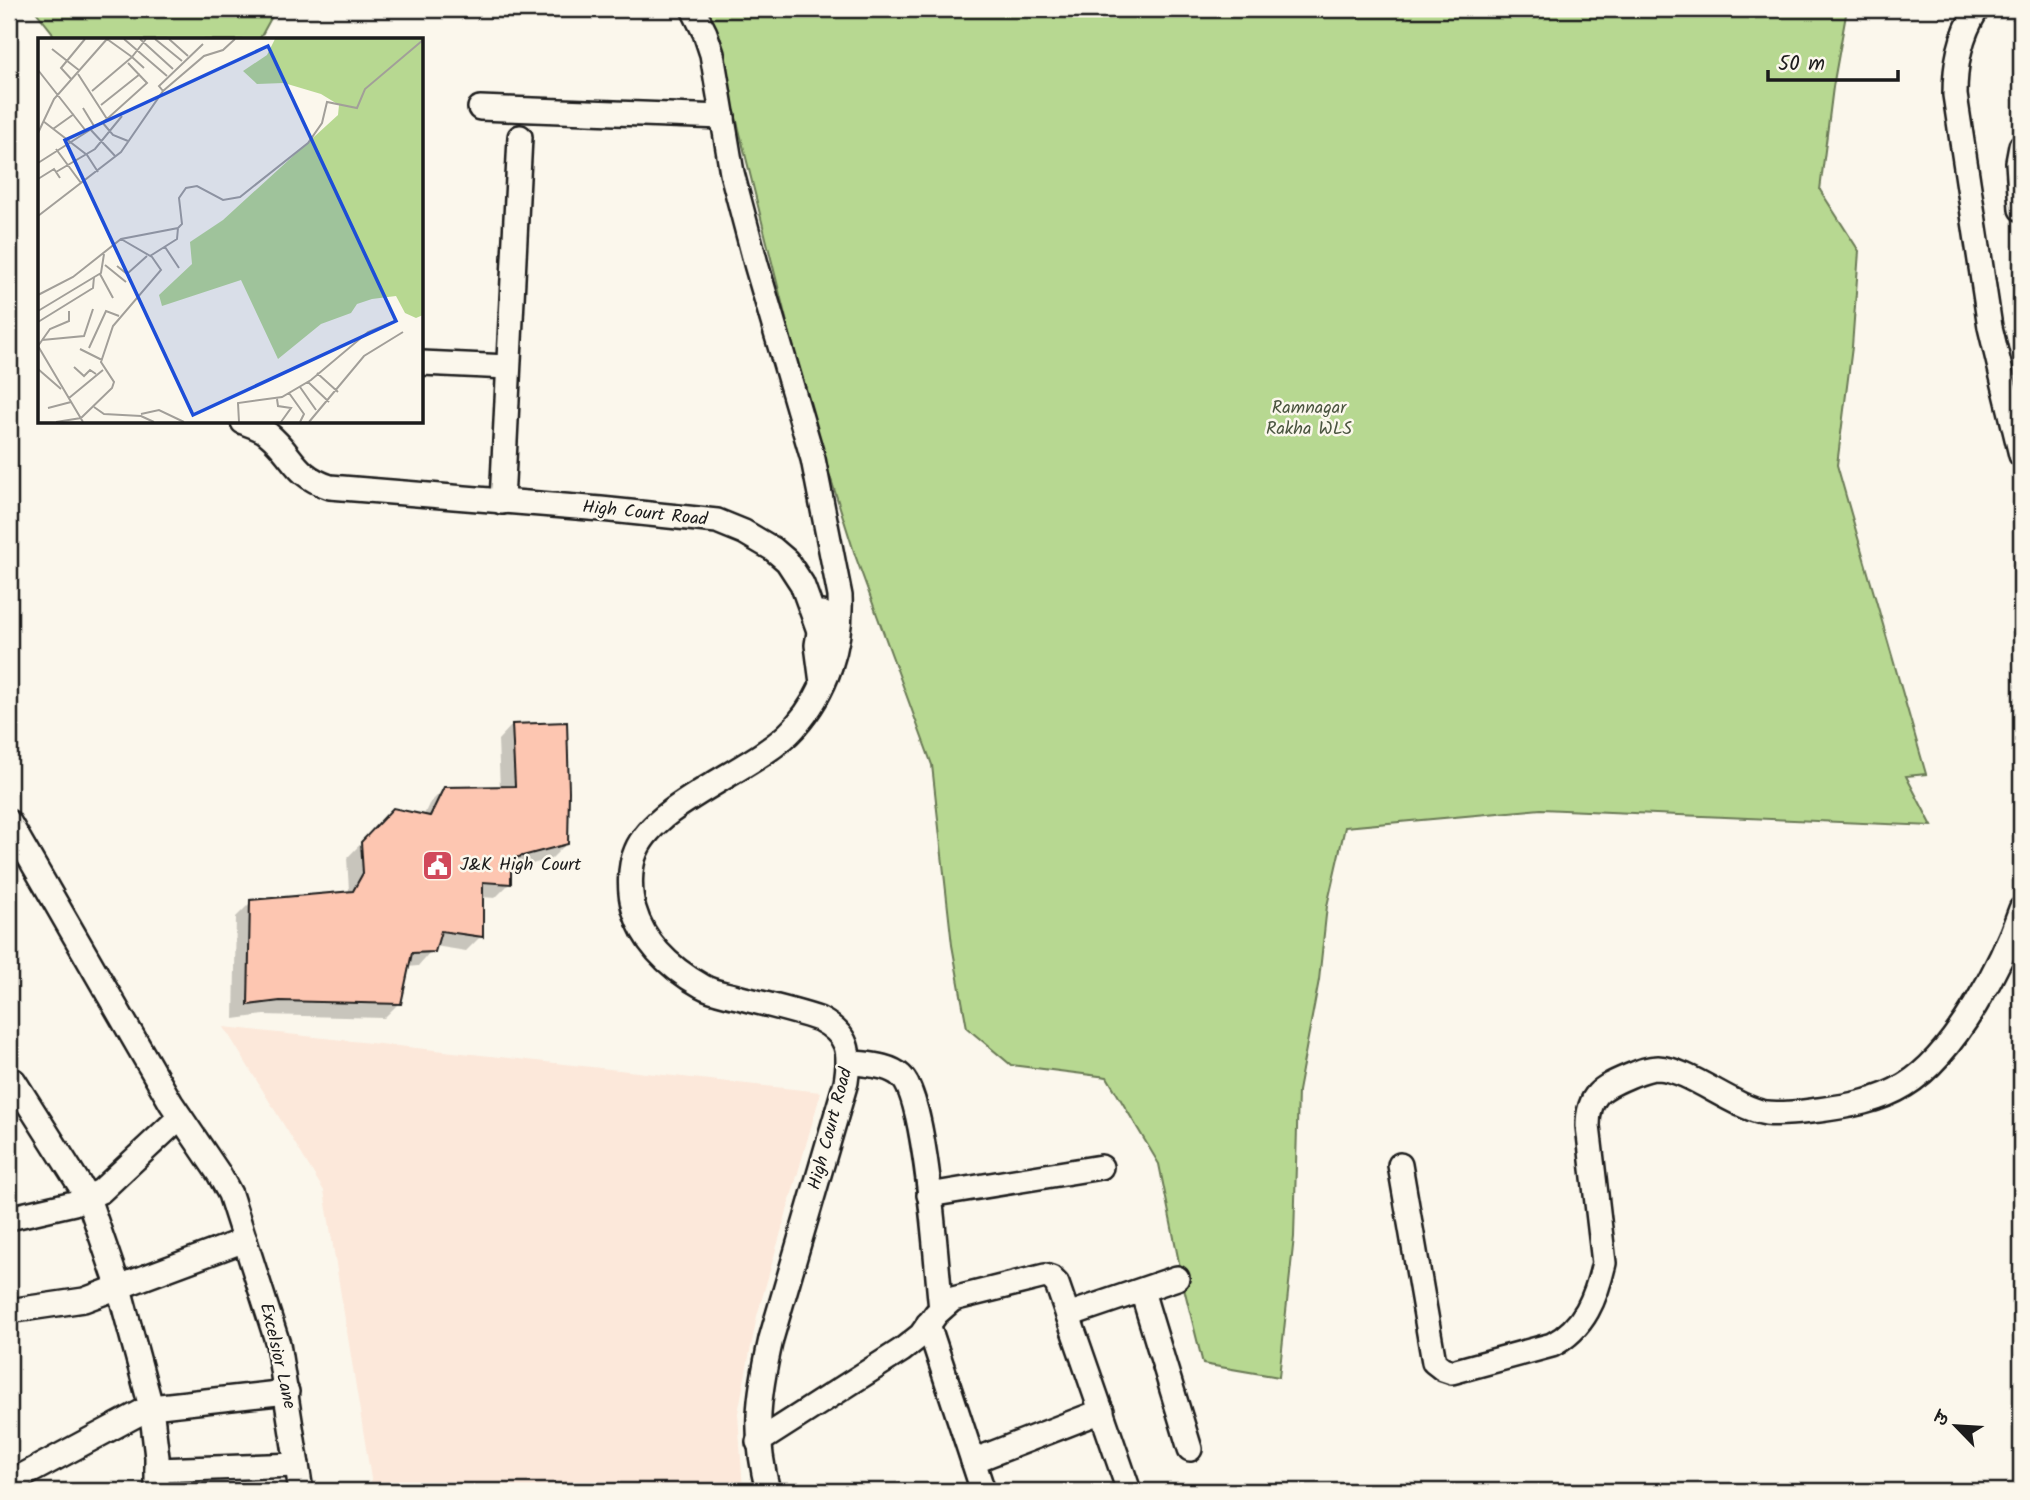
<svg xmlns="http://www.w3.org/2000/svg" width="2030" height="1500" viewBox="0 0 2030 1500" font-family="Kalam,'Playpen Sans Deva',sans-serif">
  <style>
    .built { fill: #fce8da }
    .green { fill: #b7d891; stroke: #6a7a56; stroke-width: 2 }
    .shadow { fill: #0003 }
    .building { fill: #fdc6b1; stroke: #1c1c1c; stroke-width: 2 }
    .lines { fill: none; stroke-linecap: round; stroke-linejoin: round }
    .minor-casing { stroke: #1c1c1c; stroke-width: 28 }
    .minor { stroke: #fbf7ec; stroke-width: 23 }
    .labels { text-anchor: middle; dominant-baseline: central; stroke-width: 5; stroke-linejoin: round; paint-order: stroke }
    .park-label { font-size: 18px; fill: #4a543f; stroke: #fbf7ec }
    .street-label { font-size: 18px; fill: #1c1c1c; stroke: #fbf7ec }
    .poi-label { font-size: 18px; fill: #1c1c1c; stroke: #fbf7ec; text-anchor: start }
    .inset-road { fill: none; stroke: #a29f99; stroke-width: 2 }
    .view { fill: #1d4ed8; fill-opacity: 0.15; stroke: #1d4ed8; stroke-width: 3.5 }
    .inset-edge { fill: none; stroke: #1c1c1c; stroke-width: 3.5 }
  </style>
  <rect width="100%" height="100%" fill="#fbf7ec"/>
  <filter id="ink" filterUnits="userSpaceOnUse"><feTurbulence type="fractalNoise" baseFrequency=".0143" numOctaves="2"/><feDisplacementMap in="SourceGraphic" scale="14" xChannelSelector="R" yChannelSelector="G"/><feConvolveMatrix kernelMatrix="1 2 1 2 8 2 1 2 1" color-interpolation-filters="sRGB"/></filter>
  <g filter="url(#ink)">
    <path class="built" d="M 224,1027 L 821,1092 L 757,1316 L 738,1413 L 743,1491 L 373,1491 L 324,1191 Z"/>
    <g class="green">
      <path d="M 34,9 L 276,9 L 259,40 L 54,40 L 52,32 Z"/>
      <path d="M 706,9 L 1847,9 L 1833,87 L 1820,190 L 1859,251 L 1852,347 L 1837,465 L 1926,774 L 1906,776 L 1932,826 L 1541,809 L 1345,827 L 1327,906 L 1319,980 L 1298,1091 L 1294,1237 L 1279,1377 L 1203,1364 L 1185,1292 L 1159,1164 L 1107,1077 L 1011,1065 L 967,1028 L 952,945 L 932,765 L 855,555 L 824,457 L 792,343 L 726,77 Z"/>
    </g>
    <path class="shadow" d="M 512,725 L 566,844 L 551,859 L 509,870 L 510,883 L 495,898 L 482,897 L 481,936 L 466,951 L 435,946 L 418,966 L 407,967 L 399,1003 L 384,1018 L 264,1015 L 234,1019 L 236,917 L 251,902 L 347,893 L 349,890 L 347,858 L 379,825 L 423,817 L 429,804 L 445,788 L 500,788 L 498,740 Z"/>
    <path class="building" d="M 567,722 L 569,791 L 568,844 L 511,859 L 511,884 L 483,882 L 483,937 L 441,931 L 435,952 L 412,953 L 401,1004 L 280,1001 L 248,1005 L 250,900 L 353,891 L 363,873 L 361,842 L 393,808 L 430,816 L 444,787 L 515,786 L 512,724 Z"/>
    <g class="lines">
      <defs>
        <g id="minor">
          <path d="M 693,9 L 705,33 L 712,54 L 732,173 L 756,264 L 813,459 L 840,596 C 842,644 827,691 794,728 C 758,769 656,802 636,851 C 629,867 629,892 634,909 C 644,944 670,968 702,986 C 712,992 726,994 737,997 C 765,1004 792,1010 819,1019 C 849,1035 851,1051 846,1082 L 771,1339 C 758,1397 753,1432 768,1491"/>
          <path d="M 1977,9 C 1960,36 1955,64 1955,95 L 1990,327 L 2021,455"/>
          <path d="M 480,108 L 723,117"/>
          <path d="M 2021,146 L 2018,162 L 2021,209"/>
          <path d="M 422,363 L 508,367"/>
          <path d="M 243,422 C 251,425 261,428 268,434 C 294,455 293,475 330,487 L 601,509 L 717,521 L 744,532 L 773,549 L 787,561 L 802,584 L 818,628"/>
          <path d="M 502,502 L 520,137"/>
          <path d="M 822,613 L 817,645 L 822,683"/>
          <path d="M 9,822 L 171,1103 L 219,1174 L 230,1194 L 278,1344 L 301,1491"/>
          <path d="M 849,1062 C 865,1065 888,1064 901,1076 C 927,1099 936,1267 941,1309"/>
          <path d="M 14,1081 L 88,1198 L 119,1288 L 151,1407 L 157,1457 L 157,1491"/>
          <path d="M 1400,1165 L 1434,1362 L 1443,1369 L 1452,1372 L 1552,1345 C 1585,1328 1596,1297 1604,1263 L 1588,1126 C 1588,1095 1601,1088 1627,1077 C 1637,1073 1646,1068 1658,1068 C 1689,1069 1732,1107 1766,1113 C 1783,1115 1802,1112 1819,1110 C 1849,1106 1879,1101 1905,1085 C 1955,1055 2003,962 2021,909"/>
          <path d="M 929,1195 L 1101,1167"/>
          <path d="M 9,1218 L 74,1203 L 101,1191 L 180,1117"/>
          <path d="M 1142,1291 L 1190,1449"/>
          <path d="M 9,1311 L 84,1300 L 245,1240"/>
          <path d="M 1068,1315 L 1177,1278"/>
          <path d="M 928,1324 L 983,1491"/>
          <path d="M 758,1442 L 902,1350 L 921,1335 L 936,1314 L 953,1299 L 1045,1276 L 1051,1278 L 1057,1284 L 1129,1491"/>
          <path d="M 973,1461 L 1102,1411"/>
          <path d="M 157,1470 L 297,1465"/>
          <path d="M 9,1483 L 151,1407 L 287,1392"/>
        </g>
      </defs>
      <use href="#minor" class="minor-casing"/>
      <use href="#minor" class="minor"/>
    </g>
  </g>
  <defs>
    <symbol id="civic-square" viewBox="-11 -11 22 22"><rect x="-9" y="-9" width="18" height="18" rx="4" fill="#d1495b" stroke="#fbf7ec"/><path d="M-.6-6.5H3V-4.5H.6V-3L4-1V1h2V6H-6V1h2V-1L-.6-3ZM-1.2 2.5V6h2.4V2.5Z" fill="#fff"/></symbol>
  </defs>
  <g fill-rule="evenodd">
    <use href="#civic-square" x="420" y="848" width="35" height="35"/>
  </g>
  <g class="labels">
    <g class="park-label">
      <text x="1309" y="408">Ramnagar<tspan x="1309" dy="21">Rakha WLS</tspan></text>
    </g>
    <g class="street-label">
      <text transform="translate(645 514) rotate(6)">High Court Road</text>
      <text transform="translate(831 1129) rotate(-75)">High Court Road</text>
      <text transform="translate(277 1356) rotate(77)">Excelsior Lane</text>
    </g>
    <g class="poi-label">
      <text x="460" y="865">J&amp;K High Court</text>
    </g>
  </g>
  <g transform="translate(38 38)">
    <rect width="385" height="385" fill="#fbf7ec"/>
    <path d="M 237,1 L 385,1 L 385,277 L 378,280 L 367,275 L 358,258 L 334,261 L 319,266 L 313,275 L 283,286 L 240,321 L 203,242 L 124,268 L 121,257 L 154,226 L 152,204 L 185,182 L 300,77 L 301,67 L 283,56 L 246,45 L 219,46 L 205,33 L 229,17 Z" fill="#b7d891"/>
    <path class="inset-road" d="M 69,1 L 94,19 L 108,1M 86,1 L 129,38M 102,1 L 135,31M 117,1 L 144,23M 131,1 L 150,18M 14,11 L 42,33M 0,32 L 48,93M 40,36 L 69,81M 34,42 L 23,30 L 47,1M 54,53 L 94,19 L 106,30M 125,53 L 166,18 L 185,12 L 197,1M 63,67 L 102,36M 45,70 L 56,88M 5,83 L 49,117 L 60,134M 64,84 L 75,97 L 90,103M 15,91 L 36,76M 52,91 L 78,119M 0,95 L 16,61 L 69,1M 18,111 L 43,145M 0,125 L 69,81 L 109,45 L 90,25M 18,134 L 57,111 L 84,78M 0,141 L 16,131 L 22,140M 0,178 L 83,114 L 125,53 L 121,48 L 165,6M 127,209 L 141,230M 112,218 L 139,201 L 140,190M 67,227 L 88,244M 79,228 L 89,236 L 109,218M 62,236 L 75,260M 0,257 L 35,239 L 83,201 L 140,190 L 144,186 L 141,160 L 148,150 L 159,148 L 185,162 L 202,159 L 270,105 L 284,85 L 289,64 L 319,70 L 327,51 L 385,2M 0,273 L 63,235 L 66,216M 0,284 L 55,250 L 56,239M 4,302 L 46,298 L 55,271M 0,308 L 12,291 L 31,283 L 31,273M 0,308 L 45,384M 51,310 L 68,273 L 81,278M 42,311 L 64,322M 36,329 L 46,338 L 52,332 L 58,336M 0,331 L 23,351M 279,335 L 300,354M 270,344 L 291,364M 262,349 L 278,372M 251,355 L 266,376 L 262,384M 31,360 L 65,332M 239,361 L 240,368 L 253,370 L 243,384M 56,369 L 66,376 L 103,378 L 116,384M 10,370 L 33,364M 103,376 L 121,372 L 146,384M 18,384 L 43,380 L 74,350 L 76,344 L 63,324 L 75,288 L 123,232 L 114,219 L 83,201M 201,384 L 200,365 L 244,359 L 273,342 L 330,294 L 357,283M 271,384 L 326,318 L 365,294"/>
    <path class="view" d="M 230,8 L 358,283 L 155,377 L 27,102 Z"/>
    <rect width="385" height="385" class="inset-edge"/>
  </g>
  <rect width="2030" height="1500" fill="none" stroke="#fbf7ec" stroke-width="35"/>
  <rect x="18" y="18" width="1995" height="1465" fill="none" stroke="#1c1c1c" stroke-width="2.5" filter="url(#ink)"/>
  <g transform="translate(1956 1426) rotate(295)" stroke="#fbf7ec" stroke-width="5" paint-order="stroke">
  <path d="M0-5L12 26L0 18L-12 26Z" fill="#1c1c1c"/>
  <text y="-10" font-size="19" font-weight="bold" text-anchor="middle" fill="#1c1c1c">उ</text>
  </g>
  <path d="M1768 70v10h130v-10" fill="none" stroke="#1c1c1c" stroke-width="3.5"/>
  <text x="1778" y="70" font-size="21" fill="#1c1c1c" stroke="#fbf7ec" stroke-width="5" paint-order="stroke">50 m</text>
</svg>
